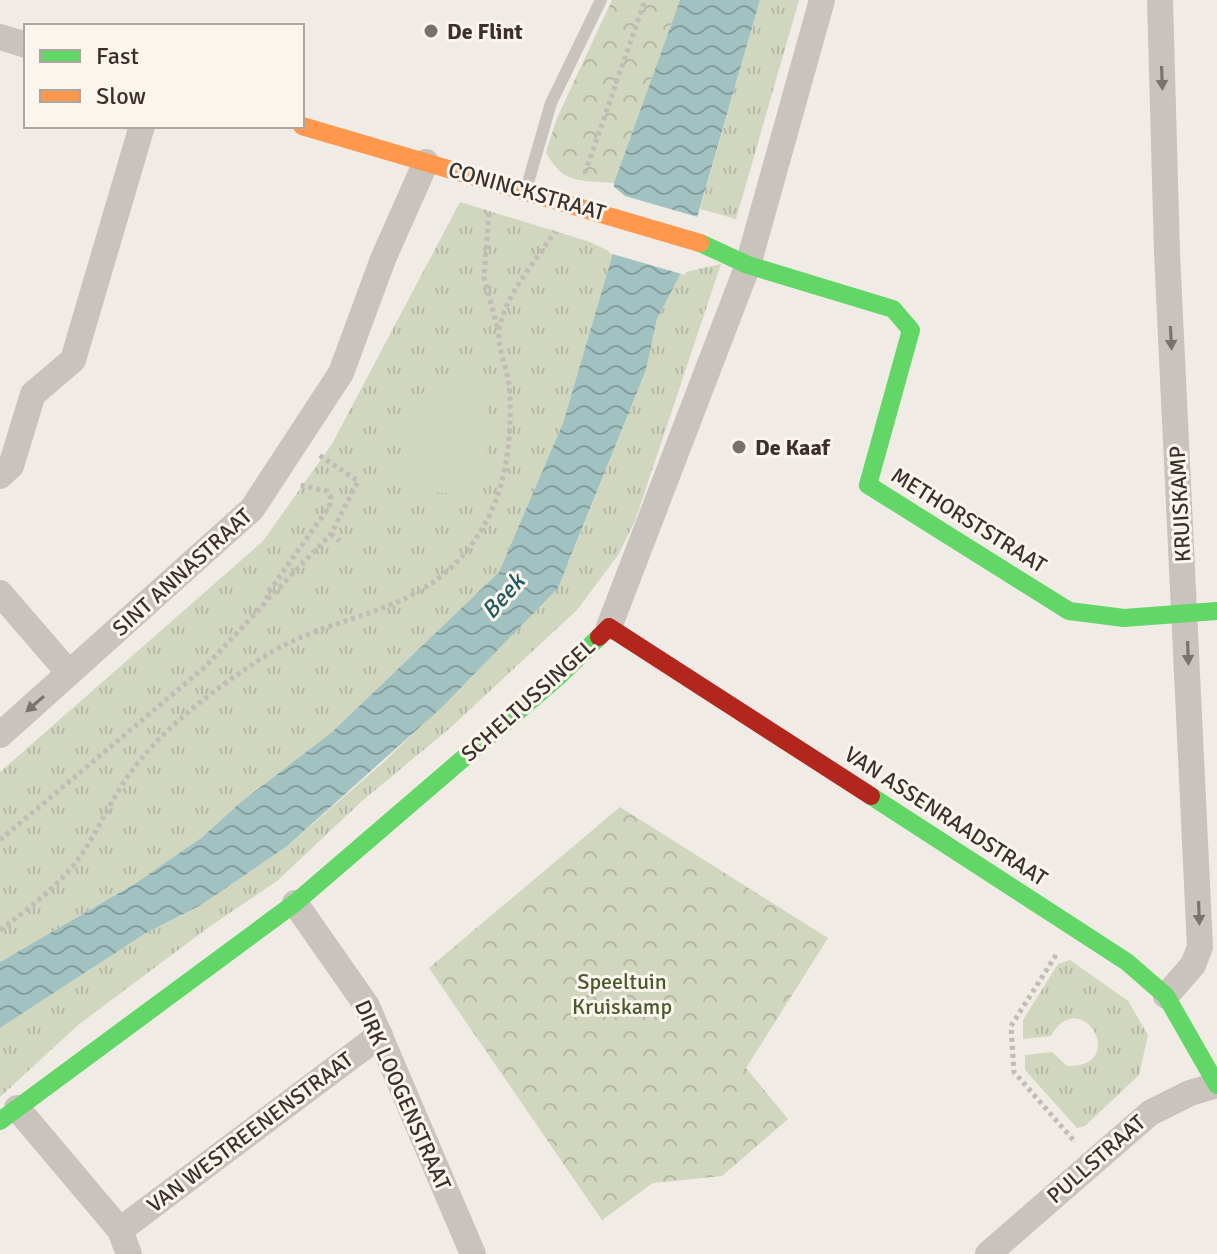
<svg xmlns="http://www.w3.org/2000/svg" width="1217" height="1254" viewBox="0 0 1217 1254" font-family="Signika,sans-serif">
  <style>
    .grass { fill: url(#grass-tufts) }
    .park { fill: url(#park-crowns) }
    .pitch { fill: #d1d6bf }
    .water { fill: url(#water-waves) }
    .pier { fill: #f0ebe5 }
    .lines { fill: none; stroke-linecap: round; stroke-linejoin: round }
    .path { stroke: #c2bbb6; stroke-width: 5; stroke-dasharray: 4 4; stroke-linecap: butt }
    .lane { stroke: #c9c3be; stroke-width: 12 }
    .street { stroke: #c9c3be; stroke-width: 26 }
    .fast { stroke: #63d668; stroke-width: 18 }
    .slow { stroke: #ff974d; stroke-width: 18 }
    .jam { stroke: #b3261e; stroke-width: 18 }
    .oneway { fill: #7b726d }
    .poi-dot { fill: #7a716c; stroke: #fbf5ee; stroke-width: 3 }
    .labels { text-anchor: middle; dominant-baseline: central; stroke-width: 6; stroke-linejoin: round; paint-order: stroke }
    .poi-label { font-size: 22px; font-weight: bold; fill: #3b302b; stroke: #fbf5ee; text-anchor: start }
    .street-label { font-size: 22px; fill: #3b302b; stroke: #fbf5ee }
    .park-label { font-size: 22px; fill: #4a5a2e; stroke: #fbf5ee }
    .water-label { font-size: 24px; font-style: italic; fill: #1f5a5e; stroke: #fbf5ee }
  </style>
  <defs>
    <pattern id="grass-tufts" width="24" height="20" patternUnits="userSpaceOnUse" patternTransform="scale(2)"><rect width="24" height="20" fill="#d1d6bf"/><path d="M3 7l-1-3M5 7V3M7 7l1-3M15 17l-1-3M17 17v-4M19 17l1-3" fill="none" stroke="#b4b8a4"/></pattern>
    <pattern id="park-crowns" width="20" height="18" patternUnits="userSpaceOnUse" patternTransform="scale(2)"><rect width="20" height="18" fill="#d1d6bf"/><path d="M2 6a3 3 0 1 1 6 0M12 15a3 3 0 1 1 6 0" fill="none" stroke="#b4b8a4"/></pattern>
    <pattern id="water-waves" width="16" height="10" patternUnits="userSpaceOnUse" patternTransform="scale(2)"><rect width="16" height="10" fill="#a1c2c1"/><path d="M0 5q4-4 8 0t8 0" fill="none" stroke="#849e9d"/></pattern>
  </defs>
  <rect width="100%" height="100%" fill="#f0ebe5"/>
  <g class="grass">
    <path d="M 760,0 L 799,0 L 736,219 L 700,209 Z"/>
    <path d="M 460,202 L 590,242 L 613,253 L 563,423 L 499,572 L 332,732 L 241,802 L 201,838 L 136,883 L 0,962 L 0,772 L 263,541 L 332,444 Z"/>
    <path d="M 721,264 L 635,521 L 618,555 L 577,610 L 450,728 L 362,801 L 277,881 L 209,927 L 78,1025 L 0,1097 L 0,1028 L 146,933 L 201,905 L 286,847 L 385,761 L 474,674 L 569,562 L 646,370 L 657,319 L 681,273 Z"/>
    <path d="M 1070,960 L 1128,1001 L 1148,1035 L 1139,1075 L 1085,1126 L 1077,1128 L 1025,1070 L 1025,1055 L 1052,1052 L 1067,1066 C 1131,1068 1081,982 1051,1036 L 1023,1039 L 1023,1020 L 1058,964 Z"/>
  </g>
  <g class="park">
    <path d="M 612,0 L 680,0 L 614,183 C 580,180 563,185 546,152 L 557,118 Z"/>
    <path d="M 620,807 L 828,938 L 746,1068 L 788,1119 L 722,1176 L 653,1183 L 602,1220 L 429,968 Z"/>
  </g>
  <path class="pitch" d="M 455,379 C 519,394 486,510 432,491 C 381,473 398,382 455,379 Z"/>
  <path class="water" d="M 680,0 L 760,0 L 681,273 L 657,319 L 646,370 L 558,588 L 440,709 L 286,847 L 201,905 L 146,933 L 0,1028 L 0,962 L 136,883 L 201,838 L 241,802 L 332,732 L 499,572 L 563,423 L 613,253 L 614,183 Z"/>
  <path class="pier" d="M 612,176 L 612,185 L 625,196 L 701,218 L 685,275 L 609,253 Z"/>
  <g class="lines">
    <g class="path">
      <path d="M 585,173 L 645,0"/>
      <path d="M 489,213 L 484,278 L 498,329"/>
      <path d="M 331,534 L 340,541"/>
      <path d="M 268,599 L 331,534 L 358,481 L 319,455"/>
      <path d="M 0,840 L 205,667 L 265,603 L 270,590 L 329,507 L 331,498 L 327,491 L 300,485"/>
      <path d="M 0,930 C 28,909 55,889 76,862 C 96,836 108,805 126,779 C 158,732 209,693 256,662 C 337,605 431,624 487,520 C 508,480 513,429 509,384 C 507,368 497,347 499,331 C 504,296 537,260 555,231"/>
      <path d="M 1056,955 L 1011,1026 L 1014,1072 L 1075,1142"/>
    </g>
    <path class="lane" d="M 527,186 L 551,103 L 601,0"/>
    <g class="street">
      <path d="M 1160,0 L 1167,253 L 1200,947 L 1193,965 L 1166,996"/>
      <path d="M 0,37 L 26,45"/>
      <path d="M 0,476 L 11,466 L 33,394 L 73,360 L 142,126"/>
      <path d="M 0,593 L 69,673"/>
      <path d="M 609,627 L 748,265 L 822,0"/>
      <path d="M 0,735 L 252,509 L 341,373 L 383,259 L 426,162"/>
      <path d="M 295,903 L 367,1006 L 473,1254"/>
      <path d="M 17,1108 L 120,1230 L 129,1254"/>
      <path d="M 120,1230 L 380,1035"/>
      <path d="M 988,1254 L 1150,1113 L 1190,1093 L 1217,1085"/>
    </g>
    <g class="fast">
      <path d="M 700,243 L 748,265 L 893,309 L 911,330 L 868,485 L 1069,611 L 1124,618 L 1217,611"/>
      <path d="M 871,796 L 1127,962 L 1166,996 L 1217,1085"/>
      <path d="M 0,1121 L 295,903 L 558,677 L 599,637"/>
    </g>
    <path class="slow" d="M 302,126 L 700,243"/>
    <path class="jam" d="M 599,637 L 609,627 L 871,796"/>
  </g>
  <defs><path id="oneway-solid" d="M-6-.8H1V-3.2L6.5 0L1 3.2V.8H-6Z" transform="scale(2)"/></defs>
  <g class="oneway">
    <use href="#oneway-solid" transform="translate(1162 78) rotate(88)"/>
    <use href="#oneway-solid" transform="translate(1171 338) rotate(87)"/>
    <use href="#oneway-solid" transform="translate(1188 653) rotate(88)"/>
    <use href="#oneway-solid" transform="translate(35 704) rotate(139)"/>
    <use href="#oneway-solid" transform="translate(1199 913) rotate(88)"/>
  </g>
  <g class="poi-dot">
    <circle cx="431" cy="31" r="8"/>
    <circle cx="739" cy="447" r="8"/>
  </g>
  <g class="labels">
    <g class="poi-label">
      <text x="447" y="31">De Flint</text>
      <text x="755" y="447">De Kaaf</text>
    </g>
    <g class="street-label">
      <text transform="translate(527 191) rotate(16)">CONINCKSTRAAT</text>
      <text transform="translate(1180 504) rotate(-93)">KRUISKAMP</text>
      <text transform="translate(969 520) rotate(32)">METHORSTSTRAAT</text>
      <text transform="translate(182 572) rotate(-42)">SINT ANNASTRAAT</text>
      <text transform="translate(528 700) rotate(-42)">SCHELTUSSINGEL</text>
      <text transform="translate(946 816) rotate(33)">VAN ASSENRAADSTRAAT</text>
      <text transform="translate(403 1095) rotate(66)">DIRK LOOGENSTRAAT</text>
      <text transform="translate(250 1132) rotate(-37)">VAN WESTREENENSTRAAT</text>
      <text transform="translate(1096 1159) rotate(-41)">PULLSTRAAT</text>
    </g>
    <g class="park-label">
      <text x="622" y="981">Speeltuin<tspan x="622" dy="25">Kruiskamp</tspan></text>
    </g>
    <g class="water-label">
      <text transform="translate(503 596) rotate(-48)">Beek</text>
    </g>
  </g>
  <rect x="24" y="24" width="280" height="104" fill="#fbf5ee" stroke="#aea6a0" stroke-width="2"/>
  <rect x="40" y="50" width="40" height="12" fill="#63d668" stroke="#aea6a0" stroke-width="2"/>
  <text x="96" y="64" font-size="24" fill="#3b302b">Fast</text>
  <rect x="40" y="90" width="40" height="12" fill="#ff974d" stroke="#aea6a0" stroke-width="2"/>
  <text x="96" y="104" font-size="24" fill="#3b302b">Slow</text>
</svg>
